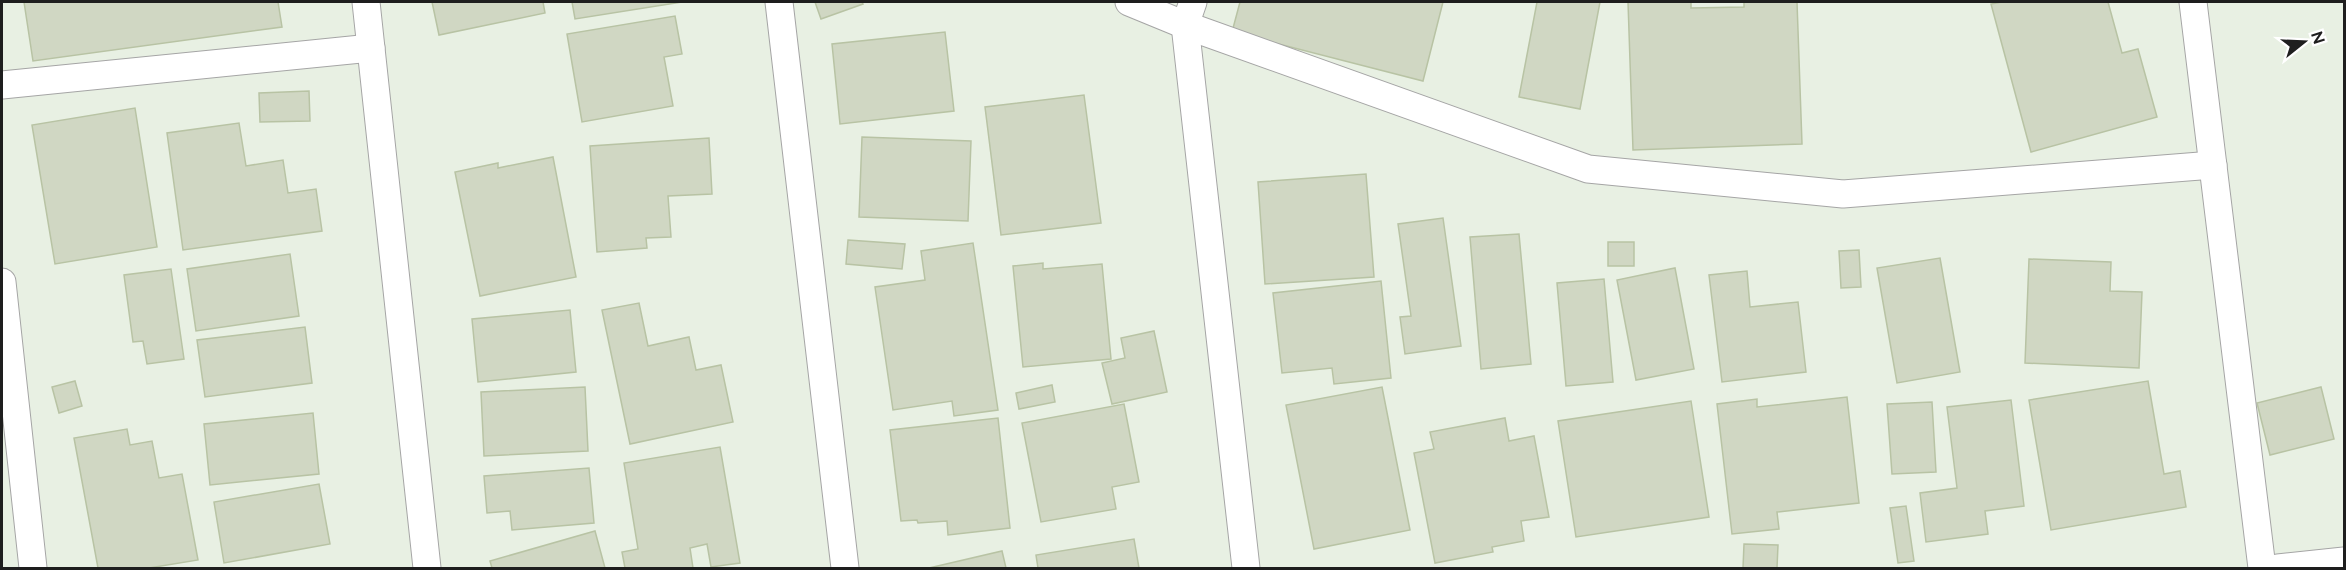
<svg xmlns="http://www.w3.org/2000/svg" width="2346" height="570" viewBox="0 0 2346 570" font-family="Raleway,sans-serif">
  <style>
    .building { fill: #d0d7c3; stroke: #b8c3a4; stroke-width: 1.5 }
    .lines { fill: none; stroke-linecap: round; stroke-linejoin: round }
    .minor-casing { stroke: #a5a5a5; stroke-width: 29 }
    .minor { stroke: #fff; stroke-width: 27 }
  </style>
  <rect width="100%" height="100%" fill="#e8f0e3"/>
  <g class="building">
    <path d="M 24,2 L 278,2 L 282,27 L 33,61 Z"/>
    <path d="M 432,2 L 543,2 L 545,13 L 439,35 Z"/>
    <path d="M 572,2 L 682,2 L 575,19 Z"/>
    <path d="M 815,2 L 862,2 L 863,4 L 821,19 Z"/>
    <path d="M 1240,2 L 1443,2 L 1423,81 L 1232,32 Z"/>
    <path d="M 1537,2 L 1600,2 L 1580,109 L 1519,97 Z"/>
    <path d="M 1628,2 L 1691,2 L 1691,8 L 1744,7 L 1744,2 L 1797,2 L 1802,144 L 1633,150 Z"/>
    <path d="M 2002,2 L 2108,2 L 2122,53 L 2138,49 L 2157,117 L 2031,152 L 1991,4 Z"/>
    <path d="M 675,16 L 682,54 L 664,57 L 673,106 L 582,122 L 567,34 Z"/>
    <path d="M 945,32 L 954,111 L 840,124 L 832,44 Z"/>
    <path d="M 309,91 L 310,121 L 260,122 L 259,93 Z"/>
    <path d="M 1084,95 L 1101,223 L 1001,235 L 985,107 Z"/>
    <path d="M 135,108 L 157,247 L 55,264 L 32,125 Z"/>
    <path d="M 239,123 L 246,166 L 283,160 L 288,193 L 316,189 L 322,231 L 183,250 L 167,133 Z"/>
    <path d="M 862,137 L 971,141 L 968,221 L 859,217 Z"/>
    <path d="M 709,138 L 712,194 L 668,196 L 671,237 L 646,238 L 647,248 L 597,252 L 590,146 Z"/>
    <path d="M 553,157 L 576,277 L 480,296 L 455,172 L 498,163 L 498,168 Z"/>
    <path d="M 1366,174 L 1374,277 L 1265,284 L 1258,182 Z"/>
    <path d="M 1443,218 L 1461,346 L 1405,354 L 1400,317 L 1411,316 L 1398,224 Z"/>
    <path d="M 1519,234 L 1531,364 L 1481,369 L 1470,237 Z"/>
    <path d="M 848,240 L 905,244 L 902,269 L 846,264 Z"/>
    <rect x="1608" y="242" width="26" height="24"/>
    <path d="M 973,243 L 998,410 L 954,416 L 952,401 L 893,410 L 875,287 L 925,280 L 921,251 Z"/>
    <path d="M 1859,250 L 1861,287 L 1841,288 L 1839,251 Z"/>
    <path d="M 290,254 L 299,316 L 196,331 L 187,269 Z"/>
    <path d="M 1940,258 L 1960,372 L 1897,383 L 1877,268 Z"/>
    <path d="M 2029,259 L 2111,262 L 2110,291 L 2142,292 L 2139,368 L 2025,363 Z"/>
    <path d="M 1043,263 L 1043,269 L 1102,264 L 1111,359 L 1023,367 L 1013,266 Z"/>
    <path d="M 1675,268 L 1694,369 L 1636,380 L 1617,280 Z"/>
    <path d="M 171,269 L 184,359 L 147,364 L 143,341 L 133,342 L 124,275 Z"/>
    <path d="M 1747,271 L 1750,307 L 1798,302 L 1806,372 L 1722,382 L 1709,275 Z"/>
    <path d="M 1604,279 L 1613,382 L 1566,386 L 1557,283 Z"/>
    <path d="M 1381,281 L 1391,378 L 1334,384 L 1332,368 L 1282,373 L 1273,293 Z"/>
    <path d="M 639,303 L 648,346 L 689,337 L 696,370 L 721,365 L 733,422 L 630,444 L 602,310 Z"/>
    <path d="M 570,310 L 576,372 L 478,382 L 472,319 Z"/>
    <path d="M 305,327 L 312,383 L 205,397 L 197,340 Z"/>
    <path d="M 1154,331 L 1167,392 L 1112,404 L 1102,363 L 1125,358 L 1121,338 Z"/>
    <path d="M 75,381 L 82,406 L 59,413 L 52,387 Z"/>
    <path d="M 2148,381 L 2164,474 L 2180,471 L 2186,507 L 2051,530 L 2029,400 Z"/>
    <path d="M 1052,385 L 1055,402 L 1019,409 L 1016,393 Z"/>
    <path d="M 585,387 L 588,451 L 484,456 L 481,392 Z"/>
    <path d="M 1382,387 L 1410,530 L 1314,549 L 1286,405 Z"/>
    <path d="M 2321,387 L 2334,439 L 2270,455 L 2257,403 Z"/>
    <path d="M 1847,397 L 1859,503 L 1777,512 L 1779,529 L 1732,534 L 1717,404 L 1757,399 L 1757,407 Z"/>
    <path d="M 2011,400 L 2024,506 L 1985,511 L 1988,534 L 1926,542 L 1920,493 L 1957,488 L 1947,407 Z"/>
    <path d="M 1691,401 L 1709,517 L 1576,537 L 1558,421 Z"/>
    <path d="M 1932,402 L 1936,472 L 1892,474 L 1887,404 Z"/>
    <path d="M 1124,404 L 1139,482 L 1112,487 L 1116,509 L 1041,522 L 1022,423 Z"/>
    <path d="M 313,413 L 319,474 L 210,485 L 204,424 Z"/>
    <path d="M 998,418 L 1010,528 L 948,535 L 947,521 L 918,523 L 917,520 L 901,521 L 890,430 Z"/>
    <path d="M 1505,418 L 1509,441 L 1534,436 L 1549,517 L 1521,521 L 1524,541 L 1492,547 L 1493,552 L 1435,563 L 1414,453 L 1434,449 L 1430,432 Z"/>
    <path d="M 127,429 L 130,445 L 152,441 L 159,478 L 182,474 L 198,560 L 149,568 L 98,568 L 74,438 Z"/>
    <path d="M 720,447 L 740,563 L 711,567 L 707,544 L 690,548 L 693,568 L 625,568 L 622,552 L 638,549 L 624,463 Z"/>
    <path d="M 589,468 L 594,523 L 512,530 L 510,511 L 487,513 L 484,476 Z"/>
    <path d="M 319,484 L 330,544 L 224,563 L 214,502 Z"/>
    <path d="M 1906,506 L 1914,561 L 1898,563 L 1890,508 Z"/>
    <path d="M 595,531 L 605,568 L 492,568 L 490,561 Z"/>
    <path d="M 1134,539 L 1139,568 L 1038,568 L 1036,555 Z"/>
    <path d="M 1744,544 L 1778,545 L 1777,568 L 1743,568 Z"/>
    <path d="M 1002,551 L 1006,568 L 929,568 Z"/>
  </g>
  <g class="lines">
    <defs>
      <g id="minor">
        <path d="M 366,2 L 427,568"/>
        <path d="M 779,2 L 845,568"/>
        <path d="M 1129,2 L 1185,25 L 1588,169 L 1843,194 L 2213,165"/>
        <path d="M 1193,2 L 1185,25 L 1246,568"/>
        <path d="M 2193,2 L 2262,568"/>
        <path d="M 2,85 L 371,48"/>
        <path d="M 2,282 L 33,568"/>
        <path d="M 2278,568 L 2344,561"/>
      </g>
    </defs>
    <use href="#minor" class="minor-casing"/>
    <use href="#minor" class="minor"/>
  </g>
  <rect width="2346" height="570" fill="none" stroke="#1e1e1e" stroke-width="6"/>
  <g transform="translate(2304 42) rotate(72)" stroke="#ffffff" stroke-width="4.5" paint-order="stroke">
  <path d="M0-4.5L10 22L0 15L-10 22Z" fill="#1e1e1e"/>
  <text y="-9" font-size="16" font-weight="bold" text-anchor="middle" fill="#1e1e1e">N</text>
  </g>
</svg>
